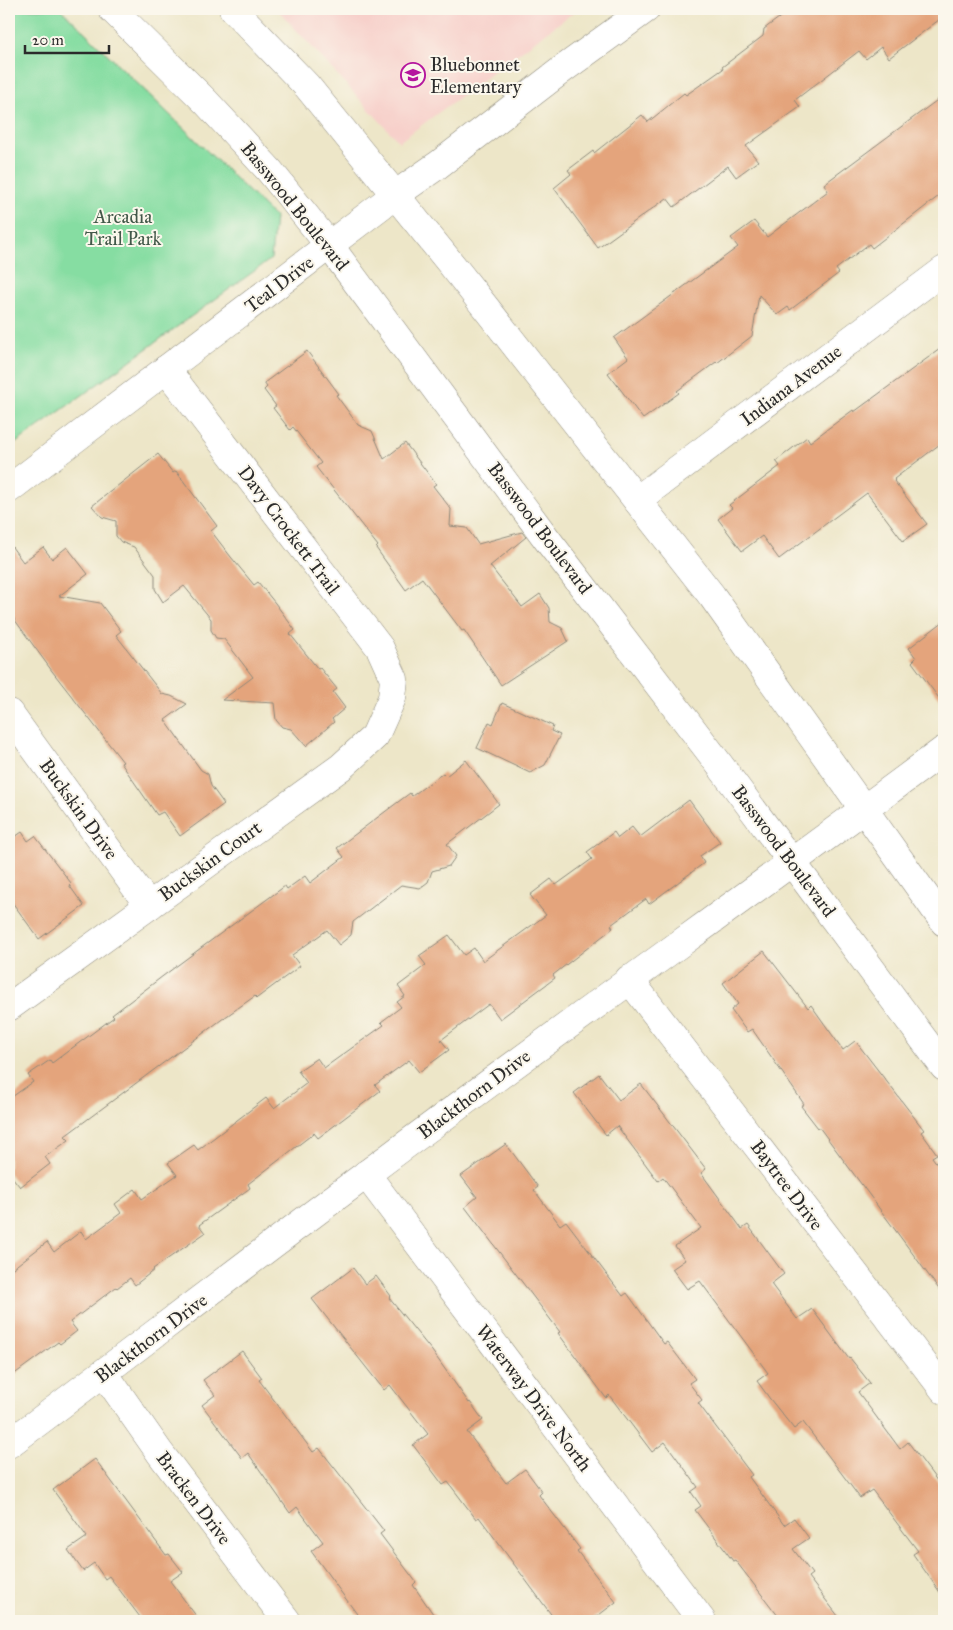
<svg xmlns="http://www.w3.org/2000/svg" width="953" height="1630" viewBox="0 0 953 1630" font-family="'IM FELL Great Primer',serif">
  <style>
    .built { fill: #f7d0ca }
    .green { fill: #86dda2; stroke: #588466 }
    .building { fill: #e4a47b }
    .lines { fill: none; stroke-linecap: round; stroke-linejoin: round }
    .minor-casing { stroke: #8c887a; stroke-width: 29 }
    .major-casing { stroke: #8c887a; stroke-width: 29 }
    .minor { stroke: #fff; stroke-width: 28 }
    .major { stroke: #fff; stroke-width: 28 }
    .labels { text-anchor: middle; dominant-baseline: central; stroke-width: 4; stroke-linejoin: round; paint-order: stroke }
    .poi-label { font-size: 19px; fill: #2b2b2b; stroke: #fbf7ec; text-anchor: start }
    .street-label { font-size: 19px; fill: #2b2b2b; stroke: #fbf7ec }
    .park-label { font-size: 19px; fill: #425849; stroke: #fbf7ec }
  </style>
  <rect width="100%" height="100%" fill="#fbf7ec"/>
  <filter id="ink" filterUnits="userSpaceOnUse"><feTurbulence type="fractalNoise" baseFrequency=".02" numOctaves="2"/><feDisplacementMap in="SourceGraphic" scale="10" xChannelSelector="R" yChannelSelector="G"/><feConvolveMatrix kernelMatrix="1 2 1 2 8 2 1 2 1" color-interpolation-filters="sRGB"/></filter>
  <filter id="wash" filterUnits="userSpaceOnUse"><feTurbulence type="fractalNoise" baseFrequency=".0096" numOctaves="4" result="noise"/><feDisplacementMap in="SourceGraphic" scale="20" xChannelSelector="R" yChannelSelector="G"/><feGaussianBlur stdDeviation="1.12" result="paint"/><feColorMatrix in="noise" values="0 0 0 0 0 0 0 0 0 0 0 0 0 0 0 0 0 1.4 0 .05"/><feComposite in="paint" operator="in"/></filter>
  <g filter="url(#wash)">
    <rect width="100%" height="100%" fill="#ede6c8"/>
    <path class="built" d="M 277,9 L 578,9 L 399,142 Z"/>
    <path class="green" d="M 9,9 L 61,9 L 275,217 L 271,259 L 9,448 Z"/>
    <g id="blocks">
      <g class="building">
        <path d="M 791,9 L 944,9 L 944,16 L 889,58 L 881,47 L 866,59 L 859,51 L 795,100 L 800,107 L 746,146 L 758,161 L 736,177 L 728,166 L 674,207 L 667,198 L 598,248 L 554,188 L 571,174 L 568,170 L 593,151 L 594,153 L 642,115 L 648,122 L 684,93 L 686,95 L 723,69 L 722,67 L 763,36 L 764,29 Z"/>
        <path d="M 944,95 L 944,192 L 872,248 L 869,244 L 836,269 L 839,273 L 790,310 L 788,307 L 777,315 L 759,295 L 752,336 L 717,363 L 716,362 L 677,391 L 679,393 L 643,419 L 608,373 L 628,358 L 614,338 L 738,247 L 731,238 L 754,221 L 767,237 L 828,191 L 824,184 Z"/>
        <path d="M 944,346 L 944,441 L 894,479 L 895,480 L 894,481 L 927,524 L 903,541 L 867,493 L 779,559 L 762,536 L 742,551 L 718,519 L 732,508 L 729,505 L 780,466 L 776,461 L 807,437 L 810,442 L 853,410 L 854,412 Z"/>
        <path d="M 307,351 L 339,394 L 336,395 L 358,425 L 372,431 L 384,459 L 405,443 L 436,484 L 433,486 L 451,509 L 450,526 L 467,528 L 478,544 L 522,532 L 526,537 L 490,566 L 522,607 L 540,594 L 549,608 L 550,622 L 562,628 L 568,641 L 501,685 L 464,630 L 462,631 L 422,578 L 406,590 L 376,548 L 378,546 L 316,467 L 321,463 L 293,427 L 290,430 L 273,408 L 276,406 L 264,390 L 267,387 L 264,383 Z"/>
        <path d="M 158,454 L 173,473 L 176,471 L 217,526 L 211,531 L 231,557 L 254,585 L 258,582 L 275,603 L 295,630 L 290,634 L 318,669 L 320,668 L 337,689 L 333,692 L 345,708 L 332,719 L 334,722 L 306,746 L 291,729 L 282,727 L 276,720 L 274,703 L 222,700 L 253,677 L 224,639 L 216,638 L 211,630 L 211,619 L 184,586 L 163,602 L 155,589 L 155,575 L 134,547 L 121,542 L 116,536 L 116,521 L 102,517 L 92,506 Z"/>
        <path d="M 9,543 L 23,562 L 43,547 L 52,559 L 67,547 L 88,574 L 59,596 L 100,603 L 121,631 L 116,635 L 162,694 L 171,696 L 187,704 L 165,720 L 201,770 L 208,774 L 211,786 L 224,804 L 180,836 L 163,812 L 157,815 L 121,763 L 123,762 L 52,671 L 9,612 Z"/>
        <path d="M 944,621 L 944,705 L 912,662 L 916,658 L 909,648 Z"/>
        <path d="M 502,703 L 553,726 L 551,731 L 560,735 L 545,765 L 530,773 L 477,748 L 489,722 L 493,724 Z"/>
        <path d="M 466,760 L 499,804 L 447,844 L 456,856 L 449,866 L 432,871 L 428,882 L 420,888 L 401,885 L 353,922 L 351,935 L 339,945 L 327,930 L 292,955 L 300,966 L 257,998 L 255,996 L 221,1020 L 65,1136 L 69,1140 L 45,1157 L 50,1164 L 20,1187 L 9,1173 L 9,1099 L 33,1082 L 28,1075 L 50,1060 L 52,1063 L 114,1017 L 112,1015 L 163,976 L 285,886 L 287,889 L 305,876 L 310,883 L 344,857 L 337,848 L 410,793 L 412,796 L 443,773 L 446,776 Z"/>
        <path d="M 689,800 L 720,842 L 700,856 L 704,863 L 649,904 L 646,899 L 611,925 L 613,928 L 553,975 L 555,978 L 500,1019 L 489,1004 L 441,1040 L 449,1050 L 419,1072 L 409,1060 L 375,1085 L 380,1091 L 318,1138 L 314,1133 L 248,1184 L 250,1188 L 199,1225 L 205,1233 L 153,1269 L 154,1270 L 135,1285 L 130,1278 L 117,1288 L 116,1287 L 70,1322 L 77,1331 L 60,1344 L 58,1342 L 9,1378 L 9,1271 L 47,1242 L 54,1252 L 81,1231 L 86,1239 L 121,1213 L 115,1204 L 135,1189 L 142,1199 L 177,1175 L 168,1163 L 194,1145 L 198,1150 L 266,1098 L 274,1108 L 307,1083 L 298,1071 L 317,1058 L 324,1068 L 384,1025 L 381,1022 L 401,1007 L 397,1002 L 405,996 L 398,986 L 426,965 L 419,956 L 449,935 L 464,955 L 474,948 L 483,961 L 546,915 L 530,895 L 551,879 L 556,885 L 592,859 L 587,852 L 614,832 L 618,838 L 632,827 L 640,837 Z"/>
        <path d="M 22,832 L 28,841 L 35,836 L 71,883 L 69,885 L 84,906 L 39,939 L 9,898 L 9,841 Z"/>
        <path d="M 764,951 L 808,1008 L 811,1005 L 843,1050 L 855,1041 L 857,1043 L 924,1130 L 921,1132 L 937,1154 L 932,1157 L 944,1173 L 944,1296 L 819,1127 L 818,1128 L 801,1106 L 804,1104 L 752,1029 L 747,1032 L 731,1010 L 738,1004 L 723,983 Z"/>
        <path d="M 599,1074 L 619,1100 L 641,1084 L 706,1169 L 701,1173 L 742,1229 L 748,1225 L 784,1274 L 771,1284 L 797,1319 L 812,1309 L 849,1359 L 850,1358 L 870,1383 L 858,1392 L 900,1449 L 908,1442 L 944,1490 L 944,1598 L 913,1554 L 918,1551 L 872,1490 L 860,1498 L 803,1422 L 794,1429 L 770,1399 L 757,1381 L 768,1373 L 700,1281 L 687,1289 L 672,1269 L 685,1260 L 675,1246 L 701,1228 L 663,1177 L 658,1181 L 617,1126 L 606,1135 L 574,1093 Z"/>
        <path d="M 506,1144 L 538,1187 L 534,1190 L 560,1225 L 566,1221 L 623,1296 L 627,1293 L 664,1344 L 667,1342 L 695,1379 L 689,1383 L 702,1400 L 698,1403 L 752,1475 L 749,1477 L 784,1525 L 794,1518 L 809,1538 L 793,1549 L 812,1574 L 808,1577 L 842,1621 L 782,1621 L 735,1560 L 733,1561 L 695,1510 L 701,1506 L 691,1492 L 698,1487 L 665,1442 L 652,1452 L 609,1395 L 606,1398 L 558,1333 L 560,1332 L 465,1207 L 477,1197 L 461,1176 Z"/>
        <path d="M 353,1268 L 365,1284 L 376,1276 L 391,1296 L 389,1298 L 432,1351 L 469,1403 L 470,1402 L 483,1420 L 467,1432 L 506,1483 L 525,1469 L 542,1492 L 539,1495 L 580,1549 L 577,1551 L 616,1602 L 591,1621 L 556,1621 L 479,1517 L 476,1519 L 448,1482 L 443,1485 L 413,1445 L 428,1434 L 390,1385 L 384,1390 L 312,1299 Z"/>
        <path d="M 242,1351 L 262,1378 L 259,1380 L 313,1452 L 319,1448 L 384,1531 L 380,1534 L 416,1582 L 413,1585 L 438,1621 L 362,1621 L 311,1551 L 323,1542 L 297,1507 L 290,1513 L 248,1453 L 242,1458 L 202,1405 L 215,1395 L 203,1380 Z"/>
        <path d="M 95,1459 L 166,1555 L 169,1554 L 183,1572 L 170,1581 L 200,1621 L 143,1621 L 109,1576 L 105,1579 L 94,1563 L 83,1571 L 68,1550 L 87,1537 L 53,1490 Z"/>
      </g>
    </g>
  </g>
  <g filter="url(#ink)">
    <use href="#blocks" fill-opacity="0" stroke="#8c887a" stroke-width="1"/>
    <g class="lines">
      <defs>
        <g id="minor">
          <path d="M 9,489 L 395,195 L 438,165 L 563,69 L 646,9"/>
          <path d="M 637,500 L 944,270"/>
          <path d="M 9,713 L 149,906"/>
          <path d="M 629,979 L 944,1390"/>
          <path d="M 9,1007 L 341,767 L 375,736 L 392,698 L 394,679 L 380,648 L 166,369"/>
          <path d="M 366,1174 L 702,1621"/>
          <path d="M 104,1373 L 160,1453 L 287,1621"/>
          <path d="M 9,1444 C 129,1354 248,1262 368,1173 C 559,1030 753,892 944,750"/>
        </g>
        <g id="major">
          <path d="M 112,9 L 206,102 L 269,170 L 329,245 L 549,542 L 713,756 L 944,1067"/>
          <path d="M 233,9 L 307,86 L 460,275 L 712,596 L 944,922"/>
        </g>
      </defs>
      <use href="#minor" class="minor-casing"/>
      <use href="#major" class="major-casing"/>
      <use href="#minor" class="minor"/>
      <use href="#major" class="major"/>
    </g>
  </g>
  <defs>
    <symbol id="school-ring" viewBox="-11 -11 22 22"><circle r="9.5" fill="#fbf7ec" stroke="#b5179e" stroke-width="1.5"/><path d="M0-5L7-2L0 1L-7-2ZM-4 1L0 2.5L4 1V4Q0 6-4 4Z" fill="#b5179e"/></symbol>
  </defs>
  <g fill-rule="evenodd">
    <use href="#school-ring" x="399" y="61" width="28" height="28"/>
  </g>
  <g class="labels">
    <g class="poi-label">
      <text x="430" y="64">Bluebonnet<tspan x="430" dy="22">Elementary</tspan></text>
    </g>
    <g class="street-label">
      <text transform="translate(295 206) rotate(51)">Basswood Boulevard</text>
      <text transform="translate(279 284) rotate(-37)">Teal Drive</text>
      <text transform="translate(791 385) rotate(-37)">Indiana Avenue</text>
      <text transform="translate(540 528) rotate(53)">Basswood Boulevard</text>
      <text transform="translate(289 530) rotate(53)">Davy Crockett Trail</text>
      <text transform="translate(79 809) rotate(54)">Buckskin Drive</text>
      <text transform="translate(784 851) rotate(53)">Basswood Boulevard</text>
      <text transform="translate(210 861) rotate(-36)">Buckskin Court</text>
      <text transform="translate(474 1094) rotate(-37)">Blackthorn Drive</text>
      <text transform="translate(787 1185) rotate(53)">Baytree Drive</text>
      <text transform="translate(151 1338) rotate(-37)">Blackthorn Drive</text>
      <text transform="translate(534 1398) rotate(53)">Waterway Drive North</text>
      <text transform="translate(194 1498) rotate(53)">Bracken Drive</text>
    </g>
    <g class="park-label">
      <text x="123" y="216">Arcadia<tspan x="123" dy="22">Trail Park</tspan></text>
    </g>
  </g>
  <rect width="953" height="1630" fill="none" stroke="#fbf7ec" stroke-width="30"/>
  <path d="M25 45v8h84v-8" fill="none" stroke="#2b2b2b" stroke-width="2.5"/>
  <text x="32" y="45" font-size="15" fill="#2b2b2b" stroke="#fbf7ec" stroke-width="4" paint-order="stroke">20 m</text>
</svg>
